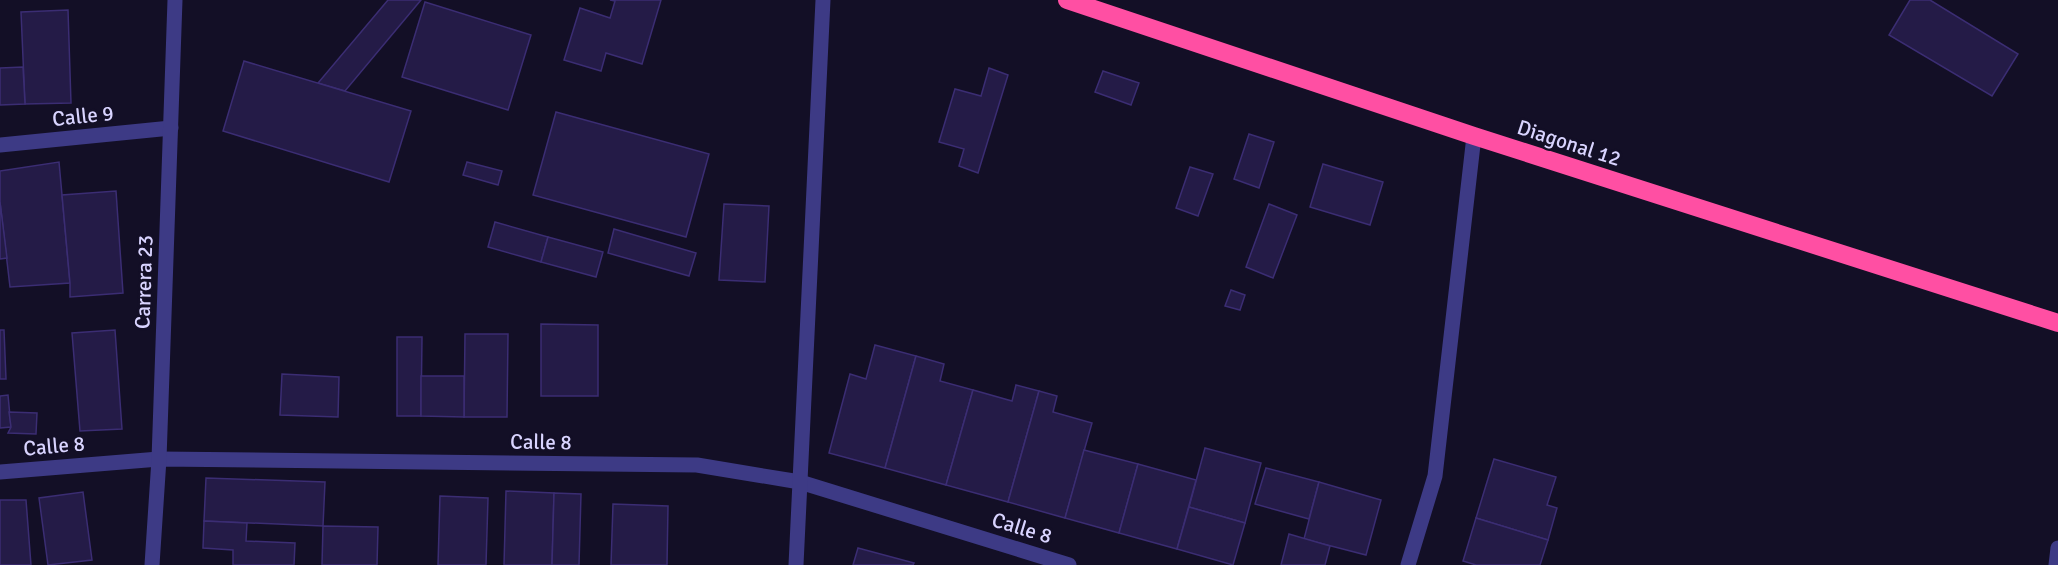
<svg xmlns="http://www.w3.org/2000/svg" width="2058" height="565" viewBox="0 0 2058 565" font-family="Signika,sans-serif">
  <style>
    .building { fill: #241b47; stroke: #3b2d73; stroke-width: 1.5 }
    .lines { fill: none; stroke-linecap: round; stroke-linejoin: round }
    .street { stroke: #3d3a85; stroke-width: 15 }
    .highway { stroke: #ff4fa3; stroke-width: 18 }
    .labels { text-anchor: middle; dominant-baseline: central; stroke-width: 5; stroke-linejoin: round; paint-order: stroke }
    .street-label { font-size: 21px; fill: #d9d4ff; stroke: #130f26 }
  </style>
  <rect width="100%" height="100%" fill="#130f26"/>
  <g class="building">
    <path d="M 388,0 L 421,0 L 345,91 L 318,83 Z"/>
    <path d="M 610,0 L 661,0 L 642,64 L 606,53 L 601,71 L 564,60 L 580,8 L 610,18 L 615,1 Z"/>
    <path d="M 1910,0 L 1930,0 L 2018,54 L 1992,96 L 1889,35 Z"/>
    <path d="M 425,2 L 531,35 L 508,110 L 402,77 Z"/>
    <path d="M 68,10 L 71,103 L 25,104 L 21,12 Z"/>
    <path d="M 244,61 L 411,111 L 389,182 L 223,131 Z"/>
    <path d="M 23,67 L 25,104 L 0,105 L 0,68 Z"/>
    <path d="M 989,68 L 1008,75 L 978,173 L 959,166 L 964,149 L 939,142 L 955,89 L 981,96 Z"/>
    <path d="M 1103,71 L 1139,83 L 1131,105 L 1095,92 Z"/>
    <path d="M 556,112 L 709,154 L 686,237 L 533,195 Z"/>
    <path d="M 1249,134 L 1274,142 L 1259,188 L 1234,179 Z"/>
    <path d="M 59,162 L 70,283 L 10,287 L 0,202 L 0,171 Z"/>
    <path d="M 467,162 L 502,171 L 498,185 L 463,175 Z"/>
    <path d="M 1323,164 L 1383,182 L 1370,225 L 1310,207 Z"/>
    <path d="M 1190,167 L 1213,174 L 1198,216 L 1176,208 Z"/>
    <path d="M 116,191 L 123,293 L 70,297 L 70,283 L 62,195 Z"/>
    <path d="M 0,202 L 7,258 L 0,259 Z"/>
    <path d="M 724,204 L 769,206 L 765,282 L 719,280 Z"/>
    <path d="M 1269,204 L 1297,215 L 1273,278 L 1246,267 Z"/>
    <path d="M 495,222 L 548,237 L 541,262 L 488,247 Z"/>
    <path d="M 614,229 L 696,253 L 689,276 L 608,253 Z"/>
    <path d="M 548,237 L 603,252 L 596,277 L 541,262 Z"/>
    <path d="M 1231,290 L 1245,295 L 1240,310 L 1225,306 Z"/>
    <path d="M 541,324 L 598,325 L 598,396 L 541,396 Z"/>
    <path d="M 0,330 L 4,330 L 6,379 L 0,379 Z"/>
    <path d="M 115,330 L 122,429 L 80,431 L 72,333 Z"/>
    <path d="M 465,334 L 508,334 L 507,417 L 464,417 Z"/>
    <path d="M 397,337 L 422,337 L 421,416 L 397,416 Z"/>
    <path d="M 875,345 L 916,356 L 885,468 L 829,453 L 850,374 L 866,379 Z"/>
    <path d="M 916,356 L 944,364 L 940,381 L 973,390 L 946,485 L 885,468 Z"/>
    <path d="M 282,374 L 339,377 L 338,417 L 280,415 Z"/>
    <path d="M 421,376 L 464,376 L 464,417 L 421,416 Z"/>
    <path d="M 1016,385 L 1039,391 L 1008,502 L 946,485 L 973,390 L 1012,401 Z"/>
    <path d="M 1039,391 L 1057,396 L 1053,412 L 1092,423 L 1065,518 L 1008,502 Z"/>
    <path d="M 8,395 L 11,427 L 0,428 L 0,396 Z"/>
    <path d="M 9,412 L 37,413 L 36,434 L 8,433 L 11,427 Z"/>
    <path d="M 1205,448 L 1261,463 L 1245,523 L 1189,507 Z"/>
    <path d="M 1084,450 L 1138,464 L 1119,533 L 1065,518 Z"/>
    <path d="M 1494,459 L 1556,477 L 1547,505 L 1557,508 L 1548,540 L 1476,518 Z"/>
    <path d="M 1138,464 L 1196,480 L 1177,549 L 1119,533 Z"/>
    <path d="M 1266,468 L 1319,482 L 1309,519 L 1255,504 Z"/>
    <path d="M 206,478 L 325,482 L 323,526 L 204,521 Z"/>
    <path d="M 1319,482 L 1381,500 L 1366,555 L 1304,539 Z"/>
    <path d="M 506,491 L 554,493 L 552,565 L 504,565 Z"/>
    <path d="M 83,492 L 92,560 L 48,565 L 39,498 Z"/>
    <path d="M 554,493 L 581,494 L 579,565 L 552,565 Z"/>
    <path d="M 440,496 L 488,498 L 486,565 L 438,565 Z"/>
    <path d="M 0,500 L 26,500 L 31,565 L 0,565 Z"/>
    <path d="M 613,504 L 668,506 L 667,565 L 611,565 Z"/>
    <path d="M 1189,507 L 1245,523 L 1233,565 L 1177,549 Z"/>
    <path d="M 1476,518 L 1548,540 L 1540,565 L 1476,565 L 1463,561 Z"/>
    <path d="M 204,521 L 247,523 L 246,541 L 295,543 L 294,565 L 233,565 L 233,550 L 203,548 Z"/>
    <path d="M 323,526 L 378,527 L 377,565 L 322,565 Z"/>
    <path d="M 1289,534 L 1330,546 L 1325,565 L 1281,565 Z"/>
    <path d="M 858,548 L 914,563 L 913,565 L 853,565 Z"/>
  </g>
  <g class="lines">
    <g class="street">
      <path d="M 0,145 L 171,128"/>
      <path d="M 0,472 L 159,459 L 697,465 L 800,482 L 1069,565"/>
      <path d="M 152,565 L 159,459 L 175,0"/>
      <path d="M 796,565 L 823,0"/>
      <path d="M 1408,565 L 1435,476 L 1474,136"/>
      <path d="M 2056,565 L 2058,548"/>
    </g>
    <path class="highway" d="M 1067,0 L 1474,136 L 2058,323"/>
  </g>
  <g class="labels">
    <g class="street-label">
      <text transform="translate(83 116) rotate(-6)">Calle 9</text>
      <text transform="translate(1569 143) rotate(18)">Diagonal 12</text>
      <text transform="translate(144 282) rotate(-88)">Carrera 23</text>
      <text transform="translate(541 442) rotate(1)">Calle 8</text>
      <text transform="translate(54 446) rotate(-5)">Calle 8</text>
      <text transform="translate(1022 528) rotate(17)">Calle 8</text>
    </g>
  </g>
</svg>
